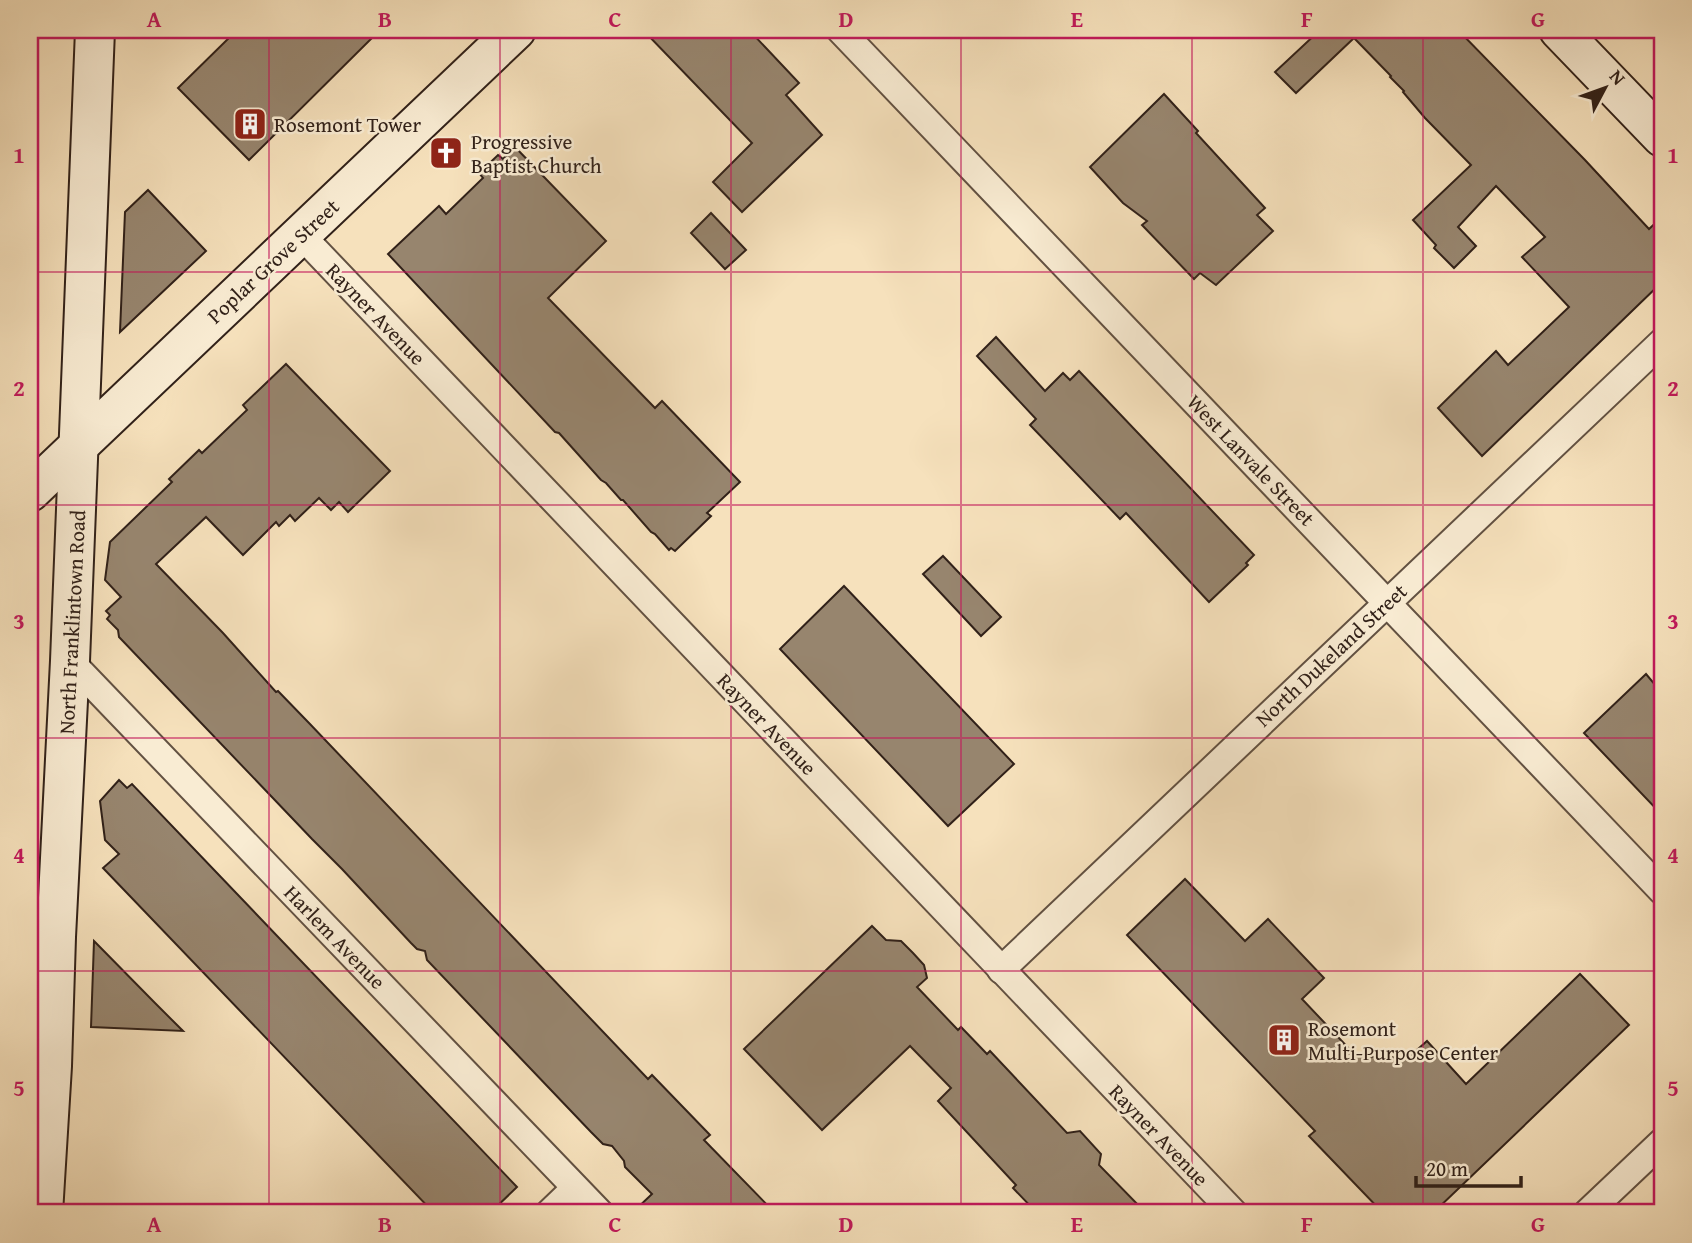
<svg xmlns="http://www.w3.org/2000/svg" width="1692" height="1243" viewBox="0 0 1692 1243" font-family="'Gentium Book Plus',serif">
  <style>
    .building { fill: #97856e; stroke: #312119; stroke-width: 2 }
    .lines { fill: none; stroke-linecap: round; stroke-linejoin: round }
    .street-casing { stroke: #625142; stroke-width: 30 }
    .secondary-casing { stroke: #312119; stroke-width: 42 }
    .street { stroke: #f9ecd3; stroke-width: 26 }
    .secondary { stroke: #f9ecd3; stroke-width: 38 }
    .grid { fill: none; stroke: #c2185b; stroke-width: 2; stroke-opacity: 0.55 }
    .labels { text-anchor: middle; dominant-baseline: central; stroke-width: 5; stroke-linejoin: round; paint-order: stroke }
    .poi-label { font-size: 21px; fill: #312119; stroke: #f9ecd3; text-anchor: start }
    .street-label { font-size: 21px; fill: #312119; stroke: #f9ecd3 }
    .neatline { fill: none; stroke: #c2185b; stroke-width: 2.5 }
    .grid-label { font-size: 23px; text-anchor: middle; font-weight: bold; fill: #c2185b }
  </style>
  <rect width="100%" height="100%" fill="#f6e1bc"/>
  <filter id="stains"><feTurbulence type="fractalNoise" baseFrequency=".00286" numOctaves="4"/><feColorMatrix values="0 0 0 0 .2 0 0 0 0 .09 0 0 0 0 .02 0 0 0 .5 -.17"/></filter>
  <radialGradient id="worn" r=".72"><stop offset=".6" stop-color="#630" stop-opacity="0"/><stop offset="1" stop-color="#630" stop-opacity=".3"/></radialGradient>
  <g class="building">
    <path d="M 237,30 L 380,30 L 249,160 L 178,88 Z"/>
    <path d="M 643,30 L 749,30 L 799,83 L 786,95 L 822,135 L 742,212 L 713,182 L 752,143 Z"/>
    <path d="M 1320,30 L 1458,30 L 1585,160 L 1649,229 L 1662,217 L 1662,282 L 1482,456 L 1438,408 L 1496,351 L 1508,365 L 1569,307 L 1522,257 L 1545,237 L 1496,186 L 1458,227 L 1476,246 L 1454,268 L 1434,248 L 1436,245 L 1413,220 L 1471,165 L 1425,118 L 1403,92 L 1404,91 L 1390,77 L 1391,76 L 1354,38 L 1296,93 L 1275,72 Z"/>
    <path d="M 1164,94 L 1198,131 L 1196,133 L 1265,208 L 1257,215 L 1273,231 L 1216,285 L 1200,273 L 1194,279 L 1142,225 L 1147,221 L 1123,203 L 1090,167 Z"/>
    <path d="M 515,147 L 606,241 L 548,298 L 655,408 L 662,401 L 740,482 L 707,513 L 711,516 L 675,551 L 671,548 L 669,550 L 655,534 L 651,532 L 623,500 L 621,500 L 606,483 L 601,480 L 559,433 L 555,432 L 388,254 L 439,206 L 446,214 L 483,178 L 479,173 L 498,155 L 503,159 Z"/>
    <path d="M 148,190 L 206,251 L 120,332 L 125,212 Z"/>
    <path d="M 711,213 L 746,250 L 725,269 L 691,233 Z"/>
    <path d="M 996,337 L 1045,391 L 1063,373 L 1070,380 L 1079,371 L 1254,555 L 1246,563 L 1248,565 L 1209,602 L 1126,513 L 1120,519 L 1030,425 L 1036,419 L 977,356 Z"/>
    <path d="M 286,364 L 390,471 L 348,512 L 339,502 L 331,510 L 319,498 L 295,521 L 290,515 L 279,526 L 276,522 L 243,555 L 206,517 L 156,564 L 223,633 L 276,692 L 278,691 L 309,723 L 648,1079 L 652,1075 L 710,1135 L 704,1140 L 775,1213 L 632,1213 L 652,1194 L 625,1167 L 624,1161 L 612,1146 L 603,1144 L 591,1132 L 427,960 L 425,951 L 417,949 L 411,943 L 342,869 L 312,839 L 119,637 L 118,630 L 107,619 L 110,615 L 106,611 L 121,597 L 105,580 L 110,542 L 172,482 L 169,479 L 199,450 L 202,453 L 247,410 L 243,405 Z"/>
    <path d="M 943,556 L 1001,617 L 981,636 L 923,574 Z"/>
    <path d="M 844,586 L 1014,764 L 948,826 L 780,649 Z"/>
    <path d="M 1646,674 L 1662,693 L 1662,815 L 1584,733 Z"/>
    <path d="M 119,780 L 127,788 L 132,784 L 517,1187 L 490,1213 L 434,1213 L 103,868 L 119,854 L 105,840 L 100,801 Z"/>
    <path d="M 1185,879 L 1245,941 L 1268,919 L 1324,978 L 1302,999 L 1356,1056 L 1408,1058 L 1427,1041 L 1466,1084 L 1580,974 L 1629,1025 L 1433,1213 L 1383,1213 L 1309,1136 L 1315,1131 L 1127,935 Z"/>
    <path d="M 872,926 L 886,940 L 901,941 L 913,953 L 924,965 L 927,978 L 917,987 L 958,1030 L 961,1027 L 987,1054 L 990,1051 L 1067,1133 L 1080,1131 L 1101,1154 L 1099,1165 L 1146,1213 L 1037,1213 L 1013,1188 L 1016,1185 L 938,1101 L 951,1088 L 910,1046 L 822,1130 L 744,1049 Z"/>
    <path d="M 94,941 L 155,1003 L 183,1031 L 91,1027 Z"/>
  </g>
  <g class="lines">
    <defs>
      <g id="street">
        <path d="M 840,30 L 1662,891"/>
        <path d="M 301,235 L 1234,1213"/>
        <path d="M 70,661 L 600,1213"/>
        <path d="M 1001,970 L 1662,342"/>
        <path d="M 549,1213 L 575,1188"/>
        <path d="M 1587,1213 L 1662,1142"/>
      </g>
      <g id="secondary">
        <path d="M 1559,30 L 1662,137"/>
        <path d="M 30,492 L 516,30"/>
        <path d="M 43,1213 L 52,1066 L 56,937 L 70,661 L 95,30"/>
      </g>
    </defs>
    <use href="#street" class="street-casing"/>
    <use href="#secondary" class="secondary-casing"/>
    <use href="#street" class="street"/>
    <use href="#secondary" class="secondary"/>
  </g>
  <path class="grid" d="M 269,30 L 269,1213M 500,30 L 500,1213M 731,30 L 731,1213M 961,30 L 961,1213M 1192,30 L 1192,1213M 1423,30 L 1423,1213M 30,272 L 1662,272M 30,505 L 1662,505M 30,738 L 1662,738M 30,971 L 1662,971"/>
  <defs>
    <symbol id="building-square" viewBox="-11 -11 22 22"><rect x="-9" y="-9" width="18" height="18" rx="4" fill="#8f2418" stroke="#f9ecd3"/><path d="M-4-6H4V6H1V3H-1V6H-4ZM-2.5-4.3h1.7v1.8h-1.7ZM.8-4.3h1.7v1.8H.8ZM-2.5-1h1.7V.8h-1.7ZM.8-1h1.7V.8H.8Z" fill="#fff"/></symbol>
    <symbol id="church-square" viewBox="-11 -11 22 22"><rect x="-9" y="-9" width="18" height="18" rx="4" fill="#8f2418" stroke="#f9ecd3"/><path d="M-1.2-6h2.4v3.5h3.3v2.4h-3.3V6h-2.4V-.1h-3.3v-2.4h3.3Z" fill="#fff"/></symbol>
  </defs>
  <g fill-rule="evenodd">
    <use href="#building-square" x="231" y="105" width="38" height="38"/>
    <use href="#church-square" x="427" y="134" width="38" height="38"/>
    <use href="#building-square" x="1265" y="1021" width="38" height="38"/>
  </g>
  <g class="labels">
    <g class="poi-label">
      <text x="274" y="124">Rosemont Tower</text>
      <text x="471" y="141">Progressive<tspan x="471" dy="24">Baptist Church</tspan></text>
      <text x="1308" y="1028">Rosemont<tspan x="1308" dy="24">Multi-Purpose Center</tspan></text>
    </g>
    <g class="street-label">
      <text transform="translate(273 261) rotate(-43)">Poplar Grove Street</text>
      <text transform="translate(376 314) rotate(46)">Rayner Avenue</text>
      <text transform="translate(1251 460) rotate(46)">West Lanvale Street</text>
      <text transform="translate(72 622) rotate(-87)">North Franklintown Road</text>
      <text transform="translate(1331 655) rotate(-43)">North Dukeland Street</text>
      <text transform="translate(767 724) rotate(46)">Rayner Avenue</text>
      <text transform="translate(335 937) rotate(46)">Harlem Avenue</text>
      <text transform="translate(1159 1135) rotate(46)">Rayner Avenue</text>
    </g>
  </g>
  <rect width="1692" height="1243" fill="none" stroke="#f6e1bc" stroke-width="77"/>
  <g transform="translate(1605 88) rotate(49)" stroke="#f9ecd3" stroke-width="5" paint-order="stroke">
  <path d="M0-5L12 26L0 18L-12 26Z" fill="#312119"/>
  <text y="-10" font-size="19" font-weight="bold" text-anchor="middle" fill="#312119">N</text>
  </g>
  <path d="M1416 1176v10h105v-10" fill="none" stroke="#312119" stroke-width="3.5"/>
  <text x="1426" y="1176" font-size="21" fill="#312119" stroke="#f9ecd3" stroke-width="5" paint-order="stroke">20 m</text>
  <rect x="38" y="38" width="1616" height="1166" class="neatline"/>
  <g class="grid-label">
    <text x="154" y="27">A</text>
    <text x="385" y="27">B</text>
    <text x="615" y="27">C</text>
    <text x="846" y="27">D</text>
    <text x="1077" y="27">E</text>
    <text x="1307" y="27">F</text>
    <text x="1538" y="27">G</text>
    <text x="19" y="163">1</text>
    <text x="1673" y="163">1</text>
    <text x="19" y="396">2</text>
    <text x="1673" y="396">2</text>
    <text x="19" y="629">3</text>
    <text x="1673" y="629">3</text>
    <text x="19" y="863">4</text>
    <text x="1673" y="863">4</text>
    <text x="19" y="1096">5</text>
    <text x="1673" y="1096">5</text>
    <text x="154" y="1232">A</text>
    <text x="385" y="1232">B</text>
    <text x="615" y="1232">C</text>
    <text x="846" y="1232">D</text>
    <text x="1077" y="1232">E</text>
    <text x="1307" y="1232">F</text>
    <text x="1538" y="1232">G</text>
  </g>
  <rect width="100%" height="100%" filter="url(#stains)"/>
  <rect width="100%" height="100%" fill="url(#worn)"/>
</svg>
